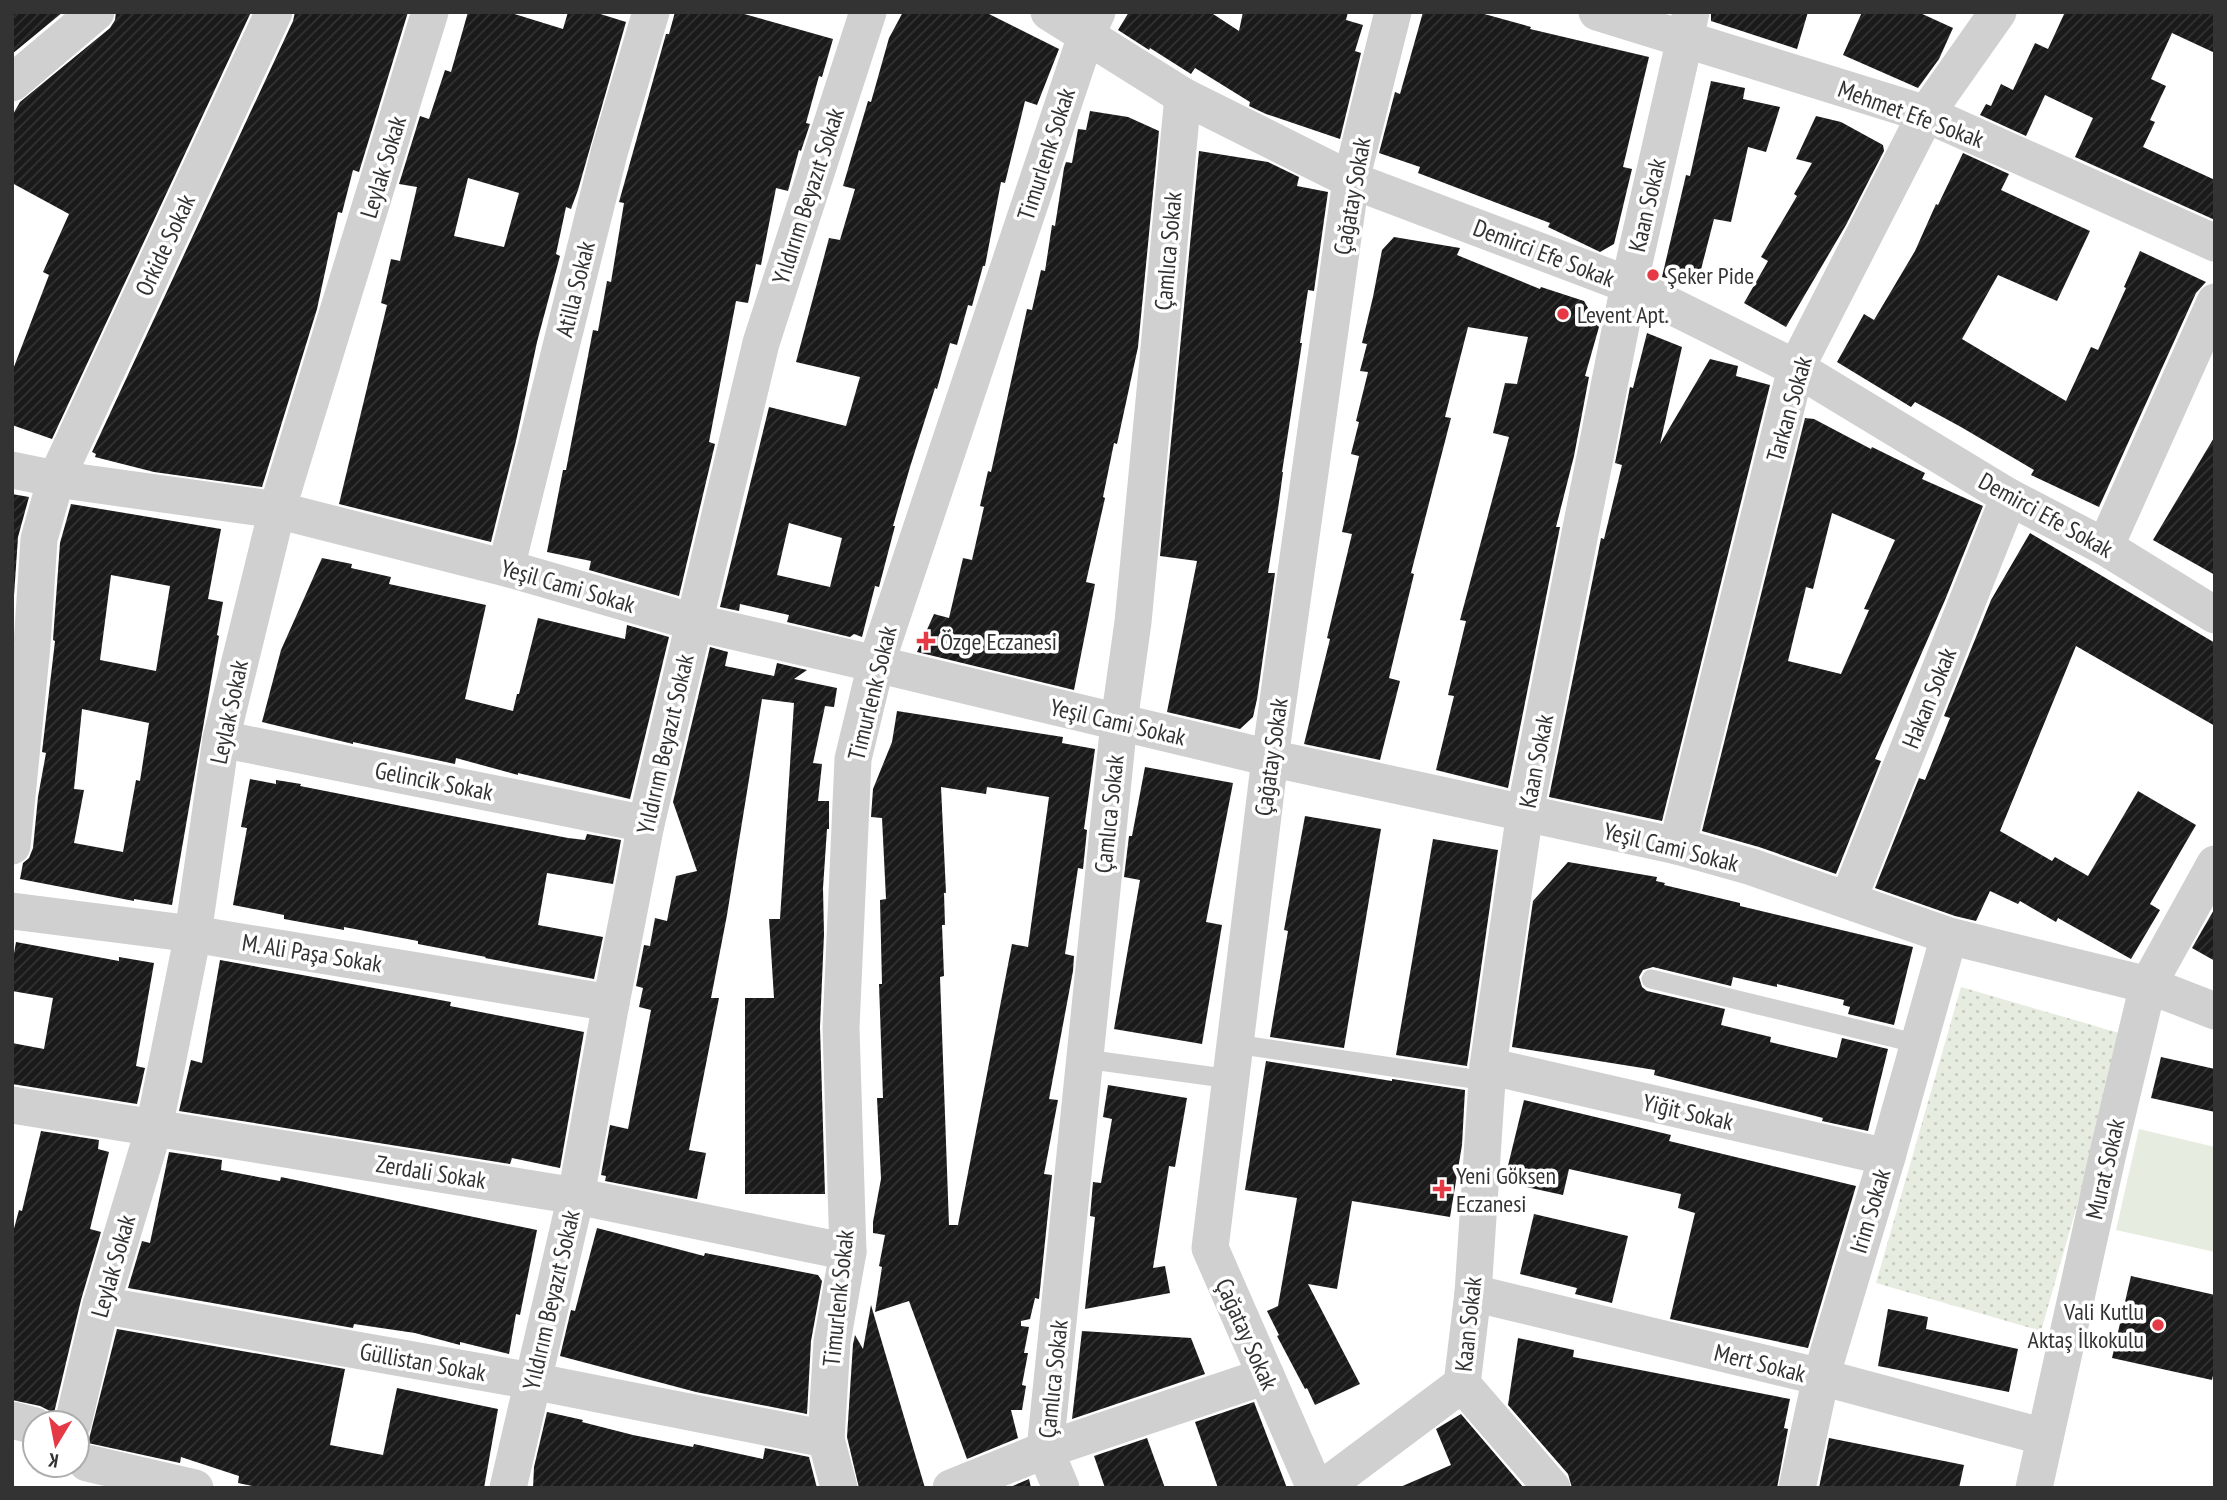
<svg xmlns="http://www.w3.org/2000/svg" width="2227" height="1500" viewBox="0 0 2227 1500" font-family="'PT Sans Narrow',sans-serif">
  <style>
    .green { fill: #e6ecdf }
    .park { fill: url(#park-dots) }
    .building { fill: url(#building-hatch); fill-rule: evenodd }
    .lines { fill: none; stroke-linecap: round; stroke-linejoin: round }
    .service { stroke: #d0d0d0; stroke-width: 19 }
    .minor { stroke: #d0d0d0; stroke-width: 37 }
    .poi-dot { fill: #e63946; stroke: #fff; stroke-width: 2.5 }
    .labels { text-anchor: middle; dominant-baseline: central; stroke-width: 7; stroke-linejoin: round; paint-order: stroke }
    .street-label { font-size: 24px; fill: #333; stroke: #fff }
    .poi-label { font-size: 24px; fill: #333; stroke: #fff; text-anchor: start }
  </style>
  <defs>
    <pattern id="park-dots" width="8" height="8" patternUnits="userSpaceOnUse" patternTransform="scale(1.75)"><rect width="8" height="8" fill="#e6ecdf"/><path d="M2 2h.1M6 6h.1" fill="none" stroke="#c6cbc0" stroke-width="1.8" stroke-linecap="round"/></pattern>
    <pattern id="building-hatch" width="6" height="6" patternUnits="userSpaceOnUse" patternTransform="scale(1.75)"><rect width="6" height="6" fill="#1a1a1a"/><path d="M-1 1l2-2M0 6l6-6M5 7l2-2" fill="none" stroke="#333"/></pattern>
  </defs>
  <rect width="100%" height="100%" fill="#fff"/>
  <path class="green" d="M 2139,1129 L 2215,1147 L 2215,1252 L 2116,1230 Z"/>
  <path class="park" d="M 1961,987 L 2126,1035 L 2041,1331 L 1876,1283 Z"/>
  <g class="building">
    <path d="M 12,12 L 63,12 L 12,54 Z"/>
    <path d="M 116,12 L 251,12 L 52,439 L 12,425 L 12,372 L 49,275 L 43,272 L 69,214 L 12,183 L 12,116 L 20,102 L 110,28 L 115,20 Z"/>
    <path d="M 295,12 L 408,12 L 359,172 L 353,170 L 342,213 L 338,212 L 317,309 L 262,487 L 154,472 L 95,457 L 96,454 L 92,452 L 293,21 Z"/>
    <path d="M 468,12 L 508,12 L 563,29 L 568,12 L 594,12 L 626,22 L 578,190 L 571,209 L 566,207 L 556,254 L 560,256 L 537,342 L 516,441 L 491,542 L 339,504 L 387,305 L 381,303 L 391,259 L 400,261 L 417,187 L 399,184 L 420,116 L 429,119 L 445,70 L 451,72 ZM 468,178 L 519,193 L 504,247 L 454,236 Z"/>
    <path d="M 675,12 L 737,12 L 833,39 L 822,77 L 819,76 L 806,123 L 810,124 L 801,151 L 799,150 L 788,191 L 776,188 L 761,265 L 756,264 L 748,303 L 736,301 L 709,442 L 715,444 L 679,596 L 589,570 L 591,561 L 547,552 L 563,470 L 566,470 L 593,330 L 598,331 L 607,281 L 611,282 L 624,203 L 619,202 L 666,34 L 669,34 Z"/>
    <path d="M 903,12 L 985,12 L 1059,49 L 1037,105 L 1025,101 L 1005,183 L 1001,182 L 985,266 L 983,266 L 972,306 L 968,305 L 957,345 L 950,343 L 937,389 L 935,388 L 910,467 L 893,526 L 895,526 L 879,587 L 875,586 L 862,637 L 854,634 L 850,637 L 787,622 L 789,615 L 740,604 L 739,611 L 720,607 L 769,407 L 846,426 L 860,377 L 796,362 L 829,238 L 840,240 L 855,189 L 843,186 L 868,101 L 871,102 L 889,38 ZM 789,523 L 842,538 L 830,587 L 777,575 Z"/>
    <path d="M 1129,12 L 1210,12 L 1239,31 L 1243,12 L 1348,12 L 1346,20 L 1363,25 L 1355,51 L 1361,53 L 1340,139 L 1266,114 L 1249,106 L 1250,102 L 1195,68 L 1191,74 L 1150,48 L 1149,50 L 1118,30 Z"/>
    <path d="M 1423,12 L 1477,12 L 1531,27 L 1530,29 L 1649,57 L 1623,167 L 1632,169 L 1614,244 L 1600,252 L 1598,251 L 1548,227 L 1550,223 L 1418,173 L 1420,167 L 1379,153 L 1395,92 L 1400,94 Z"/>
    <path d="M 1711,12 L 1808,12 L 1797,49 L 1711,21 Z"/>
    <path d="M 1862,12 L 1918,12 L 1953,28 L 1939,59 L 1918,88 L 1843,55 Z"/>
    <path d="M 2065,12 L 2215,12 L 2215,53 L 2172,33 L 2151,79 L 2166,86 L 2150,120 L 2155,122 L 2143,147 L 2215,180 L 2215,220 L 2075,157 L 2093,118 L 2045,95 L 2026,136 L 1980,115 L 1986,104 L 1991,106 L 2001,84 L 2013,90 L 2035,43 L 2048,49 Z"/>
    <path d="M 1711,81 L 1745,88 L 1743,99 L 1780,107 L 1766,152 L 1748,147 L 1731,222 L 1714,219 L 1697,285 L 1662,277 L 1686,175 L 1690,176 Z"/>
    <path d="M 1090,111 L 1128,117 L 1159,131 L 1138,347 L 1117,444 L 1114,443 L 1103,497 L 1105,498 L 1086,582 L 1095,584 L 1074,690 L 917,652 L 934,614 L 949,618 L 963,558 L 972,560 L 984,507 L 980,506 L 988,471 L 991,472 L 1027,309 L 1032,310 L 1041,270 L 1045,271 L 1052,225 L 1055,226 L 1064,168 L 1066,162 L 1072,163 L 1078,129 L 1086,130 Z"/>
    <path d="M 1816,116 L 1841,122 L 1883,145 L 1884,151 L 1846,225 L 1786,327 L 1744,303 L 1768,261 L 1761,257 L 1797,196 L 1794,194 L 1812,163 L 1796,159 Z"/>
    <path d="M 1199,151 L 1268,162 L 1299,177 L 1297,186 L 1328,192 L 1314,291 L 1308,290 L 1300,343 L 1302,343 L 1282,472 L 1283,472 L 1278,509 L 1268,573 L 1275,573 L 1257,699 L 1253,717 L 1240,729 L 1167,712 L 1197,561 L 1160,556 Z"/>
    <path d="M 1963,153 L 2009,174 L 2001,190 L 2090,231 L 2057,301 L 1998,275 L 1962,339 L 2066,401 L 2091,347 L 2098,350 L 2126,288 L 2124,287 L 2140,251 L 2206,282 L 2196,293 L 2099,507 L 2031,475 L 2034,470 L 1961,427 L 1915,402 L 1911,407 L 1837,362 L 1864,314 L 1874,320 L 1915,251 L 1936,204 L 1938,205 Z"/>
    <path d="M 1394,237 L 1460,248 L 1457,255 L 1540,289 L 1541,287 L 1584,301 L 1599,327 L 1585,376 L 1589,377 L 1574,456 L 1556,527 L 1560,527 L 1508,788 L 1436,770 L 1454,696 L 1448,695 L 1466,621 L 1460,620 L 1509,437 L 1493,433 L 1505,383 L 1517,384 L 1528,337 L 1468,327 L 1445,417 L 1451,418 L 1411,573 L 1414,574 L 1389,678 L 1400,681 L 1380,760 L 1304,744 L 1330,639 L 1327,638 L 1352,534 L 1342,532 L 1359,456 L 1351,454 L 1359,422 L 1356,421 L 1368,372 L 1360,371 L 1367,344 L 1362,343 L 1373,297 L 1382,250 Z"/>
    <path d="M 1647,333 L 1682,347 L 1660,444 L 1710,359 L 1738,366 L 1736,376 L 1770,385 L 1662,821 L 1549,797 L 1601,538 L 1604,539 L 1622,465 L 1615,463 L 1630,387 L 1633,388 Z"/>
    <path d="M 1805,418 L 1814,419 L 1871,449 L 1872,447 L 1925,473 L 1922,479 L 1983,506 L 1945,600 L 1875,759 L 1881,761 L 1836,874 L 1759,847 L 1702,831 ZM 1832,513 L 1895,540 L 1864,609 L 1869,610 L 1841,674 L 1788,661 L 1806,587 L 1813,589 Z"/>
    <path d="M 2215,436 L 2215,575 L 2153,540 Z"/>
    <path d="M 12,494 L 29,497 L 18,537 L 12,625 Z"/>
    <path d="M 71,504 L 221,529 L 208,599 L 223,602 L 217,635 L 219,636 L 172,905 L 134,899 L 134,901 L 20,879 L 23,863 L 29,858 L 33,848 L 38,797 L 46,753 L 42,752 L 55,641 L 53,640 L 60,543 ZM 111,575 L 170,586 L 156,671 L 100,660 ZM 82,709 L 149,723 L 140,781 L 136,780 L 123,852 L 74,843 L 84,790 L 74,789 Z"/>
    <path d="M 2030,533 L 2215,643 L 2215,726 L 2076,646 L 2000,831 L 2052,861 L 2055,857 L 2088,876 L 2138,791 L 2196,825 L 2150,904 L 2160,910 L 2131,959 L 2058,918 L 2056,922 L 2020,901 L 2018,904 L 1990,891 L 1976,921 L 1955,916 L 1875,888 L 1919,778 L 1925,780 L 1950,718 L 1944,716 L 1991,600 Z"/>
    <path d="M 322,558 L 352,564 L 351,568 L 391,577 L 389,584 L 486,605 L 465,699 L 513,711 L 517,694 L 519,694 L 538,618 L 625,639 L 627,625 L 669,637 L 630,799 L 518,773 L 518,775 L 456,758 L 455,764 L 353,742 L 353,744 L 262,722 L 281,650 Z"/>
    <path d="M 710,647 L 728,652 L 725,666 L 774,676 L 777,663 L 807,670 L 794,679 L 837,688 L 834,707 L 825,706 L 813,763 L 822,764 L 818,801 L 829,801 L 829,829 L 827,829 L 823,888 L 824,934 L 820,1027 L 825,1194 L 745,1194 L 745,998 L 774,998 L 769,919 L 780,919 L 794,703 L 762,699 L 727,915 L 711,998 L 719,998 L 689,1150 L 706,1153 L 697,1199 L 605,1181 L 606,1176 L 601,1175 L 610,1125 L 628,1129 L 651,1010 L 639,1007 L 643,988 L 636,986 L 644,945 L 650,946 L 655,918 L 667,921 L 676,876 L 697,871 L 673,802 Z"/>
    <path d="M 897,711 L 1063,737 L 1062,743 L 1095,749 L 1084,829 L 1087,830 L 1083,869 L 1078,868 L 1065,954 L 1074,956 L 1073,971 L 1049,1099 L 1058,1100 L 1044,1174 L 1052,1175 L 1039,1299 L 1035,1298 L 1030,1319 L 1021,1321 L 1021,1326 L 1029,1327 L 1024,1353 L 1028,1353 L 1022,1385 L 1026,1386 L 1022,1410 L 1011,1410 L 1018,1438 L 967,1459 L 909,1301 L 875,1312 L 882,1267 L 879,1266 L 885,1235 L 873,1233 L 873,1222 L 881,1179 L 877,1098 L 883,1098 L 879,984 L 882,984 L 880,900 L 886,899 L 882,818 L 871,817 L 873,789 L 892,742 ZM 941,787 L 986,794 L 987,787 L 1049,797 L 1028,947 L 1012,944 L 958,1225 L 949,1225 L 940,977 L 944,976 L 942,925 L 945,925 L 944,893 L 946,893 Z"/>
    <path d="M 1145,767 L 1233,783 L 1206,922 L 1222,925 L 1202,1044 L 1114,1029 L 1140,880 L 1124,877 L 1129,836 L 1132,836 Z"/>
    <path d="M 250,779 L 276,784 L 276,780 L 301,784 L 300,786 L 442,814 L 568,838 L 585,840 L 587,834 L 621,840 L 613,884 L 547,873 L 538,925 L 603,937 L 594,979 L 485,958 L 486,957 L 418,944 L 418,941 L 344,927 L 344,930 L 284,919 L 284,915 L 233,905 L 247,828 L 241,827 Z"/>
    <path d="M 1305,816 L 1381,829 L 1344,1048 L 1270,1037 L 1288,931 L 1284,930 Z"/>
    <path d="M 1433,839 L 1498,850 L 1467,1066 L 1396,1055 Z"/>
    <path d="M 1568,862 L 1657,877 L 1656,881 L 1665,883 L 1664,885 L 1740,903 L 1740,906 L 1913,947 L 1894,1025 L 1848,1014 L 1850,1007 L 1843,1005 L 1844,1000 L 1777,984 L 1777,987 L 1733,977 L 1731,986 L 1653,967 L 1643,970 L 1639,977 L 1642,987 L 1647,991 L 1725,1009 L 1721,1025 L 1771,1037 L 1770,1042 L 1837,1058 L 1842,1038 L 1888,1049 L 1868,1131 L 1822,1121 L 1823,1118 L 1765,1103 L 1654,1075 L 1655,1070 L 1512,1047 L 1533,901 Z"/>
    <path d="M 2215,908 L 2215,961 L 2192,948 Z"/>
    <path d="M 16,942 L 119,961 L 119,957 L 154,963 L 136,1066 L 145,1068 L 137,1104 L 12,1084 L 12,1043 L 44,1049 L 53,998 L 12,991 L 12,965 Z"/>
    <path d="M 220,960 L 451,1002 L 450,1006 L 584,1032 L 560,1168 L 512,1158 L 510,1164 L 179,1111 L 191,1060 L 202,1063 Z"/>
    <path d="M 2161,1057 L 2215,1069 L 2215,1112 L 2151,1098 Z"/>
    <path d="M 1266,1061 L 1392,1081 L 1392,1079 L 1465,1090 L 1462,1145 L 1450,1217 L 1352,1201 L 1337,1289 L 1308,1284 L 1360,1384 L 1315,1405 L 1307,1388 L 1305,1389 L 1277,1336 L 1279,1335 L 1267,1311 L 1278,1306 L 1297,1198 L 1245,1190 Z"/>
    <path d="M 1108,1085 L 1187,1098 L 1175,1167 L 1169,1166 L 1153,1268 L 1165,1266 L 1170,1293 L 1085,1309 L 1095,1217 L 1090,1216 L 1093,1182 L 1101,1183 L 1112,1119 L 1103,1117 Z"/>
    <path d="M 1524,1100 L 1671,1135 L 1669,1141 L 1856,1186 L 1808,1348 L 1670,1319 L 1695,1213 L 1678,1208 L 1681,1194 L 1569,1169 L 1563,1195 L 1504,1182 Z"/>
    <path d="M 41,1131 L 99,1140 L 98,1149 L 109,1152 L 90,1229 L 101,1232 L 81,1300 L 54,1413 L 40,1406 L 12,1400 L 12,1236 L 19,1210 L 22,1211 Z"/>
    <path d="M 169,1152 L 222,1160 L 221,1170 L 280,1181 L 281,1177 L 537,1230 L 520,1315 L 516,1314 L 509,1354 L 460,1342 L 460,1345 L 415,1333 L 354,1324 L 353,1328 L 128,1288 L 142,1241 L 150,1243 Z"/>
    <path d="M 1534,1214 L 1628,1236 L 1612,1303 L 1575,1294 L 1577,1288 L 1520,1274 Z"/>
    <path d="M 597,1228 L 704,1256 L 705,1253 L 818,1275 L 822,1281 L 811,1341 L 807,1414 L 696,1392 L 560,1356 L 571,1310 L 575,1311 Z"/>
    <path d="M 2131,1276 L 2215,1295 L 2215,1366 L 2212,1380 L 2112,1358 Z"/>
    <path d="M 871,1305 L 925,1488 L 859,1488 L 847,1437 L 853,1344 L 855,1335 L 863,1349 Z"/>
    <path d="M 1888,1309 L 1928,1317 L 1926,1329 L 2018,1349 L 2009,1392 L 1878,1366 Z"/>
    <path d="M 117,1329 L 345,1369 L 330,1445 L 383,1455 L 397,1388 L 498,1409 L 484,1488 L 262,1488 L 238,1483 L 239,1476 L 181,1457 L 180,1463 L 88,1443 Z"/>
    <path d="M 1082,1331 L 1191,1338 L 1205,1374 L 1072,1419 Z"/>
    <path d="M 1518,1338 L 1574,1350 L 1573,1357 L 1790,1399 L 1784,1428 L 1788,1429 L 1777,1488 L 1572,1488 L 1568,1474 L 1508,1405 Z"/>
    <path d="M 1254,1402 L 1287,1488 L 1218,1488 L 1195,1422 Z"/>
    <path d="M 547,1412 L 583,1420 L 582,1422 L 633,1435 L 693,1447 L 694,1444 L 763,1459 L 765,1448 L 809,1457 L 817,1488 L 533,1488 L 534,1467 Z"/>
    <path d="M 1461,1414 L 1524,1488 L 1398,1488 L 1451,1465 L 1436,1429 Z"/>
    <path d="M 1147,1438 L 1165,1488 L 1105,1488 L 1094,1456 Z"/>
    <path d="M 1829,1438 L 1964,1465 L 1959,1488 L 1819,1488 Z"/>
    <path d="M 1029,1479 L 1031,1488 L 1008,1488 Z"/>
  </g>
  <g class="lines">
    <g class="service">
      <path d="M 1651,979 L 1919,1044"/>
      <path d="M 1235,1044 L 1487,1081"/>
      <path d="M 1085,1059 L 1231,1079"/>
    </g>
    <g class="minor">
      <path d="M 1049,12 L 1183,96 L 1351,180 L 1629,285 L 1796,368 L 2009,497 L 2105,547 L 2215,615"/>
      <path d="M 1597,12 L 1926,114 L 2215,243"/>
      <path d="M 12,83 L 96,12"/>
      <path d="M 12,470 L 56,479 L 277,510 L 506,568 L 693,622 L 876,664 L 1270,758 L 1677,846 L 1752,867 L 1949,936 L 2148,985 L 2215,1011"/>
      <path d="M 2105,547 L 2215,302"/>
      <path d="M 506,568 L 609,153 L 651,12"/>
      <path d="M 221,739 L 646,824"/>
      <path d="M 12,846 L 32,645 L 39,539 L 56,479 L 274,12"/>
      <path d="M 1677,846 L 1796,368 L 1926,114 L 1998,12"/>
      <path d="M 1848,900 L 2009,497"/>
      <path d="M 12,911 L 193,934 L 611,1003"/>
      <path d="M 1488,1066 L 1887,1157"/>
      <path d="M 12,1105 L 576,1196 L 848,1252"/>
      <path d="M 1473,1293 L 1821,1377 L 2045,1437"/>
      <path d="M 101,1305 L 532,1381 L 826,1439"/>
      <path d="M 12,1420 L 35,1426"/>
      <path d="M 73,1423 L 101,1305 L 154,1128 L 193,934 L 221,739 L 277,510 L 430,12"/>
      <path d="M 87,1463 L 195,1488"/>
      <path d="M 508,1488 L 576,1196 L 611,1003 L 646,824 L 761,343 L 868,12"/>
      <path d="M 839,1488 L 826,1439 L 832,1342 L 848,1252 L 841,1028 L 853,759 L 876,664 L 1086,36 L 1097,12"/>
      <path d="M 951,1488 L 1045,1450 L 1266,1376"/>
      <path d="M 1061,1488 L 1045,1450 L 1119,722 L 1133,622 L 1183,96"/>
      <path d="M 1315,1488 L 1210,1248 L 1270,758 L 1351,180 L 1393,12"/>
      <path d="M 1323,1488 L 1462,1384"/>
      <path d="M 1552,1488 L 1462,1384 L 1473,1293 L 1488,1066 L 1525,812 L 1629,285 L 1691,12"/>
      <path d="M 1797,1488 L 1821,1377 L 1887,1157 L 1949,936"/>
      <path d="M 2034,1488 L 2108,1153 L 2148,985 L 2215,864"/>
    </g>
  </g>
  <g class="poi-dot">
    <circle cx="1653" cy="275" r="7"/>
    <circle cx="1563" cy="314" r="7"/>
    <path d="M922.5 630.5h7v7h7v7h-7v7h-7v-7h-7v-7h7z"/>
    <path d="M1438.5 1178.5h7v7h7v7h-7v7h-7v-7h-7v-7h7z"/>
    <circle cx="2158" cy="1325" r="7"/>
  </g>
  <g class="labels">
    <g class="street-label">
      <text transform="translate(1911 114) rotate(20)">Mehmet Efe Sokak</text>
      <text transform="translate(1046 154) rotate(-72)">Timurlenk Sokak</text>
      <text transform="translate(383 167) rotate(-73)">Leylak Sokak</text>
      <text transform="translate(808 196) rotate(-72)">Yıldırım Beyazıt Sokak</text>
      <text transform="translate(1352 196) rotate(-80)">Çağatay Sokak</text>
      <text transform="translate(1647 205) rotate(-77)">Kaan Sokak</text>
      <text transform="translate(165 245) rotate(-65)">Orkide Sokak</text>
      <text transform="translate(1168 251) rotate(-85)">Çamlıca Sokak</text>
      <text transform="translate(1544 253) rotate(21)">Demirci Efe Sokak</text>
      <text transform="translate(575 289) rotate(-76)">Atilla Sokak</text>
      <text transform="translate(1789 409) rotate(-74)">Tarkan Sokak</text>
      <text transform="translate(2046 515) rotate(29)">Demirci Efe Sokak</text>
      <text transform="translate(568 586) rotate(16)">Yeşil Cami Sokak</text>
      <text transform="translate(872 693) rotate(-76)">Timurlenk Sokak</text>
      <text transform="translate(1929 698) rotate(-68)">Hakan Sokak</text>
      <text transform="translate(229 712) rotate(-78)">Leylak Sokak</text>
      <text transform="translate(1118 722) rotate(13)">Yeşil Cami Sokak</text>
      <text transform="translate(665 744) rotate(-77)">Yıldırım Beyazıt Sokak</text>
      <text transform="translate(1271 757) rotate(-82)">Çağatay Sokak</text>
      <text transform="translate(1536 761) rotate(-79)">Kaan Sokak</text>
      <text transform="translate(434 781) rotate(11)">Gelincik Sokak</text>
      <text transform="translate(1109 814) rotate(-84)">Çamlıca Sokak</text>
      <text transform="translate(1671 847) rotate(14)">Yeşil Cami Sokak</text>
      <text transform="translate(312 953) rotate(9)">M. Ali Paşa Sokak</text>
      <text transform="translate(1688 1112) rotate(13)">Yiğit Sokak</text>
      <text transform="translate(2105 1169) rotate(-77)">Murat Sokak</text>
      <text transform="translate(431 1172) rotate(9)">Zerdali Sokak</text>
      <text transform="translate(1870 1211) rotate(-73)">Irim Sokak</text>
      <text transform="translate(113 1266) rotate(-74)">Leylak Sokak</text>
      <text transform="translate(838 1298) rotate(-84)">Timurlenk Sokak</text>
      <text transform="translate(551 1300) rotate(-77)">Yıldırım Beyazıt Sokak</text>
      <text transform="translate(1468 1324) rotate(-84)">Kaan Sokak</text>
      <text transform="translate(1247 1334) rotate(66)">Çağatay Sokak</text>
      <text transform="translate(423 1362) rotate(10)">Güllistan Sokak</text>
      <text transform="translate(1760 1363) rotate(14)">Mert Sokak</text>
      <text transform="translate(1053 1379) rotate(-84)">Çamlıca Sokak</text>
    </g>
    <g class="poi-label">
      <text x="1667" y="275">Şeker Pide</text>
      <text x="1577" y="314">Levent Apt.</text>
      <text x="940" y="641">Özge Eczanesi</text>
      <text x="1456" y="1175">Yeni Göksen<tspan x="1456" dy="28">Eczanesi</tspan></text>
      <text x="2144" y="1311" text-anchor="end">Vali Kutlu<tspan x="2144" dy="28">Aktaş İlkokulu</tspan></text>
    </g>
  </g>
  <rect width="2227" height="1500" fill="none" stroke="#333333" stroke-width="28"/>
  <g transform="translate(56 1444) rotate(190)"><circle r="33" fill="#ffffff" stroke="#adadad" stroke-width="2"/>
  <path d="M0-5L12 26L0 18L-12 26Z" fill="#e63946"/>
  <text y="-10" font-size="19" font-weight="bold" text-anchor="middle" fill="#333333">K</text>
  </g>
</svg>
